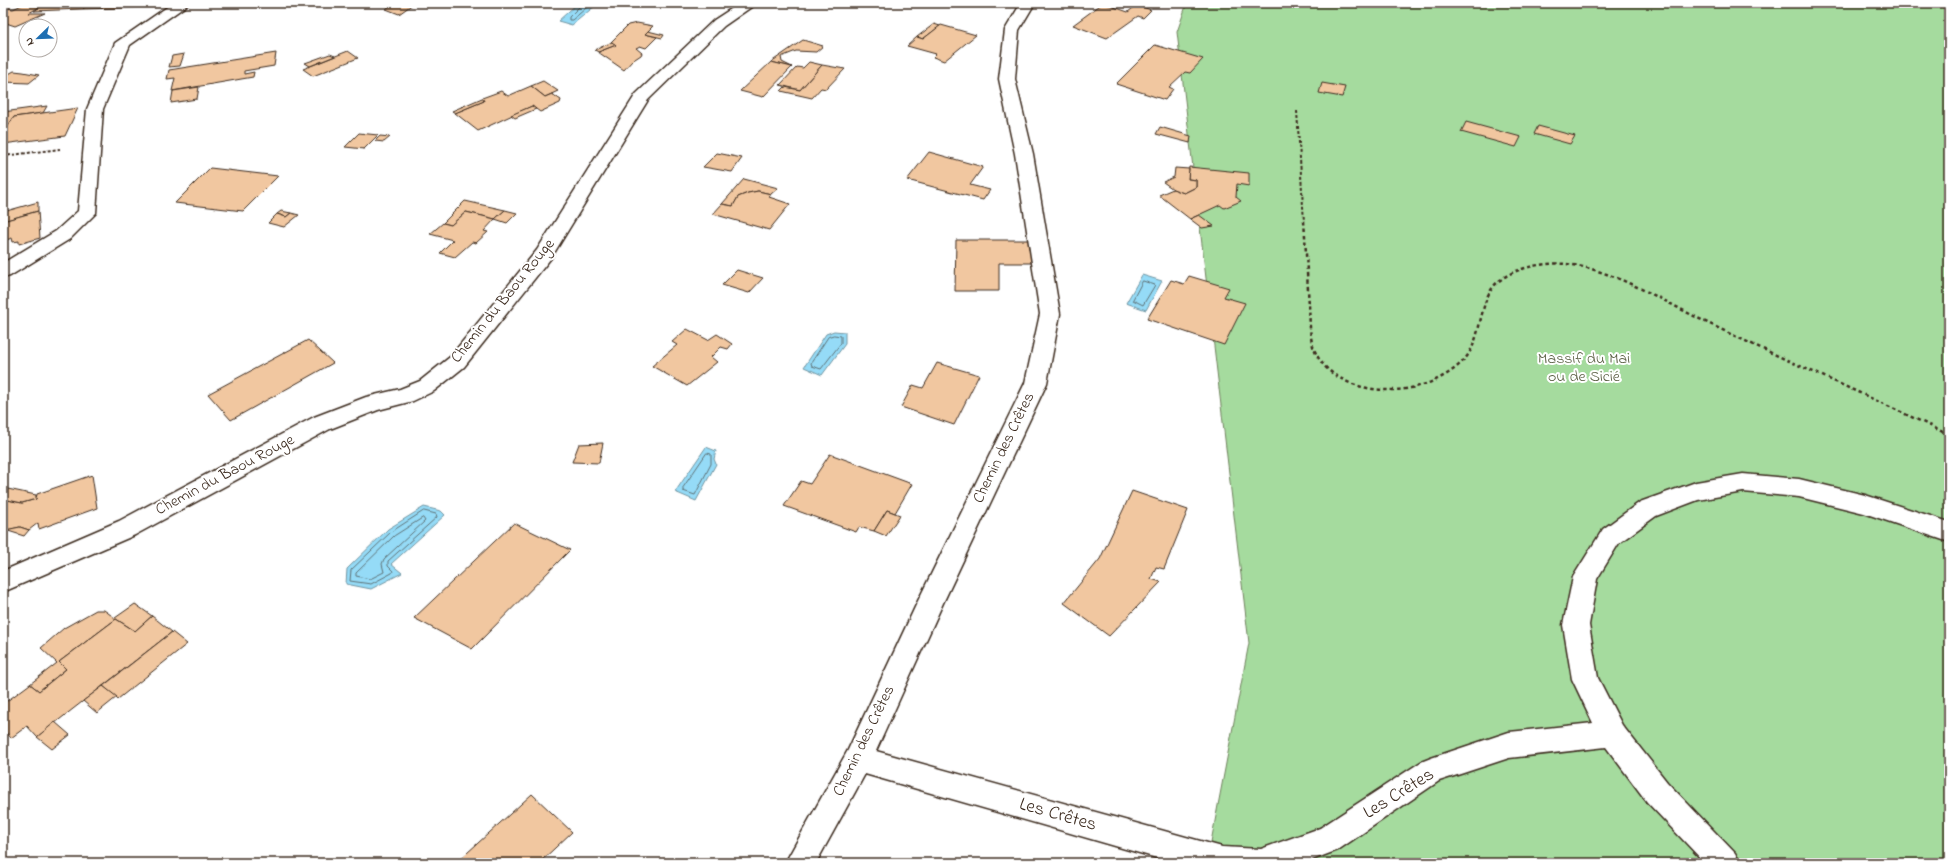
<svg xmlns="http://www.w3.org/2000/svg" width="1952" height="866" viewBox="0 0 1952 866" font-family="'Indie Flower',sans-serif">
  <style>
    .green { fill: #a5db9e; stroke: #70825e }
    .water { fill: #95dbf7; stroke: #7194a0 }
    .lines { fill: none; stroke-linecap: round; stroke-linejoin: round }
    .shore { stroke: #5f7175; stroke-width: 1 }
    .building { fill: #f1c7a0; stroke: #3b2a1e }
    .minor-casing { stroke: #3b2a1e; stroke-width: 3 }
    .path-far1 { stroke: #3b2a1e; stroke-width: 2; stroke-dasharray: 3 2; stroke-linecap: butt }
    .path { stroke: #3b2a1e; stroke-width: 2.5; stroke-dasharray: 3.5 3; stroke-linecap: butt }
    .minor { fill: #fff; fill-rule: evenodd }
    .labels { text-anchor: middle; dominant-baseline: central; stroke-width: 4; stroke-linejoin: round; paint-order: stroke }
    .street-label { font-size: 16px; fill: #3b2a1e; stroke: #fff }
    .park-label { font-size: 16px; fill: #5b5f44; stroke: #fff }
    .near-street-label { font-size: 19px; fill: #3b2a1e; stroke: #fff }
  </style>
  <rect width="100%" height="100%" fill="#fff"/>
  <filter id="ink" filterUnits="userSpaceOnUse"><feTurbulence type="fractalNoise" baseFrequency=".025" numOctaves="2"/><feDisplacementMap in="SourceGraphic" scale="8" xChannelSelector="R" yChannelSelector="G"/><feConvolveMatrix kernelMatrix="1 2 1 2 8 2 1 2 1" color-interpolation-filters="sRGB"/></filter>
  <g filter="url(#ink)">
    <path class="green" d="M 1187,3 L 1949,3 L 1949,863 L 1207,863 L 1249,643 L 1177,32 Z"/>
    <g class="water">
      <path d="M 578,3 L 596,5 L 572,25 L 558,21 Z"/>
      <path d="M 1142,275 L 1162,281 L 1146,310 L 1126,303 Z"/>
      <path d="M 834,331 L 845,332 L 845,344 L 822,375 L 804,367 L 826,334 Z"/>
      <path d="M 706,447 L 716,451 L 714,459 L 716,464 L 696,501 L 675,492 Z"/>
      <path d="M 424,507 L 441,511 L 445,515 L 391,564 L 402,573 L 371,589 L 346,584 L 347,569 L 388,529 Z"/>
    </g>
    <g class="lines">
      <g class="shore">
        <path d="M 580,3 L 579,7 L 569,17 L 569,20 L 572,20 L 592,3"/>
        <path d="M 1143,281 L 1155,285 L 1143,305 L 1133,300 Z"/>
        <path d="M 834,335 L 841,336 L 841,343 L 821,369 L 812,366 L 811,363 L 828,337 Z"/>
        <path d="M 707,453 L 711,454 L 711,464 L 695,495 L 683,491 L 683,488 Z"/>
        <path d="M 424,511 L 436,514 L 437,517 L 388,561 L 388,566 L 393,571 L 392,573 L 371,584 L 350,581 L 351,570 L 391,532 Z"/>
        <path d="M 423,518 L 425,521 L 384,559 L 382,564 L 384,572 L 370,579 L 356,576 L 356,573 L 394,536 Z"/>
      </g>
    </g>
    <g class="building">
      <path d="M 26,3 L 46,3 L 29,13 L 45,13 L 15,26 L 3,22 L 3,7 L 13,9 Z"/>
      <path d="M 46,3 L 89,3 L 83,9 L 34,11 Z"/>
      <path d="M 89,3 L 159,3 L 155,7 L 83,9 Z"/>
      <path d="M 394,3 L 411,3 L 413,4 L 399,14 L 386,9 Z"/>
      <path d="M 1103,3 L 1128,12 L 1137,5 L 1151,10 L 1143,18 L 1138,16 L 1107,38 L 1073,25 Z"/>
      <path d="M 637,23 L 653,26 L 645,34 L 657,37 L 646,48 L 640,46 L 636,48 L 642,53 L 641,55 L 632,61 L 624,70 L 598,52 L 616,45 L 611,42 L 628,25 Z"/>
      <path d="M 934,24 L 940,26 L 923,39 L 917,37 Z"/>
      <path d="M 941,25 L 976,35 L 944,61 L 933,57 L 936,54 L 907,46 L 917,37 L 923,39 Z"/>
      <path d="M 648,31 L 664,35 L 662,38 L 645,34 Z"/>
      <path d="M 803,40 L 823,46 L 816,52 L 796,51 L 781,57 L 782,62 L 792,67 L 771,62 Z"/>
      <path d="M 612,42 L 616,45 L 598,52 L 595,50 Z"/>
      <path d="M 1155,45 L 1203,59 L 1190,73 L 1185,72 L 1169,87 L 1173,89 L 1165,100 L 1116,84 Z"/>
      <path d="M 348,51 L 358,58 L 313,76 L 303,69 Z"/>
      <path d="M 276,53 L 274,66 L 244,71 L 244,74 L 254,72 L 253,77 L 172,91 L 175,78 L 167,79 L 169,70 Z"/>
      <path d="M 184,54 L 180,66 L 169,67 L 172,56 Z"/>
      <path d="M 330,54 L 335,56 L 310,66 L 305,63 Z"/>
      <path d="M 771,62 L 792,67 L 763,97 L 740,91 Z"/>
      <path d="M 809,62 L 822,65 L 800,90 L 780,85 L 797,67 L 803,68 Z"/>
      <path d="M 822,65 L 845,69 L 826,89 L 821,88 L 812,98 L 781,91 L 785,87 L 800,90 Z"/>
      <path d="M 14,71 L 23,72 L 39,75 L 29,83 L 3,82 L 3,77 Z"/>
      <path d="M 543,81 L 558,91 L 545,97 L 531,86 Z"/>
      <path d="M 1322,83 L 1345,87 L 1342,97 L 1319,93 Z"/>
      <path d="M 531,86 L 545,97 L 552,94 L 561,100 L 560,103 L 540,112 L 532,106 L 478,131 L 455,113 L 484,101 L 482,98 L 501,91 L 508,96 Z"/>
      <path d="M 199,87 L 197,99 L 171,103 L 173,91 Z"/>
      <path d="M 482,98 L 484,101 L 455,113 L 452,111 Z"/>
      <path d="M 47,106 L 43,113 L 14,117 L 6,129 L 3,130 L 3,112 Z"/>
      <path d="M 532,106 L 536,109 L 515,118 L 511,115 Z"/>
      <path d="M 78,108 L 65,136 L 3,144 L 3,130 L 6,129 L 14,117 Z"/>
      <path d="M 1466,122 L 1521,137 L 1516,147 L 1461,132 Z"/>
      <path d="M 1538,126 L 1575,136 L 1570,144 L 1534,134 Z"/>
      <path d="M 1160,127 L 1191,136 L 1190,143 L 1156,134 Z"/>
      <path d="M 359,133 L 378,135 L 364,149 L 345,147 Z"/>
      <path d="M 380,136 L 390,137 L 384,142 L 375,141 Z"/>
      <path d="M 929,152 L 983,167 L 970,185 L 990,190 L 983,200 L 907,180 Z"/>
      <path d="M 717,153 L 742,158 L 732,172 L 703,167 Z"/>
      <path d="M 1189,167 L 1249,173 L 1249,186 L 1237,184 L 1236,197 L 1241,201 L 1224,208 L 1220,205 L 1190,219 L 1159,195 L 1173,189 L 1184,193 L 1196,187 L 1196,180 L 1188,179 Z"/>
      <path d="M 210,168 L 278,176 L 243,211 L 175,203 Z"/>
      <path d="M 1175,168 L 1189,169 L 1188,179 L 1196,180 L 1196,187 L 1184,193 L 1173,189 L 1163,182 L 1174,177 Z"/>
      <path d="M 744,179 L 778,188 L 771,194 L 758,191 L 748,193 L 738,197 L 733,206 L 722,204 Z"/>
      <path d="M 758,191 L 771,194 L 769,197 L 790,204 L 769,230 L 713,214 L 722,204 L 733,206 L 738,197 L 748,193 Z"/>
      <path d="M 465,201 L 505,210 L 495,219 L 466,212 L 451,225 L 443,223 Z"/>
      <path d="M 38,202 L 38,211 L 3,221 L 3,212 Z"/>
      <path d="M 505,210 L 517,213 L 507,223 L 495,219 Z"/>
      <path d="M 38,211 L 40,238 L 19,244 L 19,241 L 13,242 L 12,238 L 3,241 L 3,221 Z"/>
      <path d="M 281,211 L 291,213 L 286,217 L 277,214 Z"/>
      <path d="M 466,212 L 495,219 L 484,231 L 488,232 L 476,243 L 472,242 L 455,257 L 440,253 L 453,240 L 430,234 L 443,223 L 451,225 Z"/>
      <path d="M 291,213 L 299,215 L 284,227 L 268,223 L 277,214 L 286,217 Z"/>
      <path d="M 1199,215 L 1214,226 L 1202,228 L 1190,219 Z"/>
      <path d="M 956,240 L 1030,240 L 1032,263 L 999,263 L 999,291 L 955,291 Z"/>
      <path d="M 737,270 L 763,278 L 749,293 L 722,285 Z"/>
      <path d="M 1189,276 L 1229,288 L 1224,297 L 1245,303 L 1224,345 L 1147,319 L 1171,280 L 1184,284 Z"/>
      <path d="M 687,329 L 708,340 L 717,334 L 732,344 L 728,349 L 721,347 L 711,357 L 717,362 L 687,386 L 652,366 L 677,345 L 672,342 Z"/>
      <path d="M 308,340 L 333,363 L 231,420 L 208,394 Z"/>
      <path d="M 937,363 L 979,375 L 954,425 L 901,407 L 913,385 L 923,388 Z"/>
      <path d="M 603,443 L 599,463 L 572,462 L 579,444 Z"/>
      <path d="M 830,454 L 912,484 L 895,513 L 887,510 L 874,531 L 859,527 L 856,532 L 784,506 L 801,481 L 810,484 Z"/>
      <path d="M 92,475 L 97,508 L 39,529 L 38,523 L 29,530 L 20,527 L 3,531 L 3,499 L 22,503 L 36,499 L 37,494 Z"/>
      <path d="M 3,488 L 36,495 L 36,499 L 22,503 L 3,499 Z"/>
      <path d="M 1132,491 L 1188,510 L 1164,569 L 1156,567 L 1151,579 L 1161,582 L 1109,636 L 1064,603 L 1100,559 Z"/>
      <path d="M 887,510 L 900,515 L 886,536 L 874,531 Z"/>
      <path d="M 514,523 L 570,550 L 472,649 L 414,618 Z"/>
      <path d="M 20,527 L 29,530 L 24,536 L 5,530 Z"/>
      <path d="M 135,604 L 152,616 L 135,631 L 116,619 L 59,662 L 66,669 L 39,691 L 30,684 L 57,663 L 41,648 L 64,628 L 96,610 L 104,610 L 115,618 Z"/>
      <path d="M 152,616 L 172,632 L 37,737 L 27,726 L 11,738 L 3,729 L 3,704 L 30,684 L 39,691 L 66,669 L 59,662 L 116,619 L 135,631 Z"/>
      <path d="M 172,632 L 187,644 L 118,699 L 103,686 Z"/>
      <path d="M 103,686 L 117,697 L 97,713 L 83,701 Z"/>
      <path d="M 55,722 L 70,735 L 52,749 L 37,737 Z"/>
      <path d="M 532,794 L 572,832 L 539,863 L 456,863 Z"/>
    </g>
    <g class="lines">
      <defs>
        <g id="minor">
          <path d="M 173,3 L 190,3 L 130,45 L 103,109 L 96,213 L 70,239 L 10,276 L 3,278 L 3,263 L 56,231 L 78,211 L 87,109 L 115,43 Z"/>
          <path d="M 740,3 L 757,3 L 724,26 L 648,100 L 551,258 L 464,367 L 434,391 L 413,401 L 378,410 L 330,429 L 135,535 L 3,592 L 3,571 L 119,521 L 314,417 L 366,397 L 400,389 L 420,381 L 450,357 L 537,250 L 636,94 L 714,20 Z"/>
          <path d="M 1021,3 L 1035,3 L 1019,30 L 1015,79 L 1033,154 L 1060,314 L 1047,383 L 943,603 L 876,751 L 1222,847 L 1261,849 L 1320,828 L 1421,762 L 1431,758 L 1509,732 L 1593,723 L 1572,679 L 1563,625 L 1573,577 L 1603,529 L 1640,502 L 1696,482 L 1743,474 L 1799,479 L 1865,495 L 1949,522 L 1949,542 L 1864,513 L 1799,497 L 1743,492 L 1698,500 L 1656,516 L 1619,543 L 1597,579 L 1589,625 L 1598,678 L 1622,725 L 1667,782 L 1735,853 L 1740,863 L 1705,863 L 1647,802 L 1606,747 L 1509,758 L 1439,781 L 1338,850 L 1304,863 L 1174,863 L 865,774 L 816,863 L 785,863 L 848,750 L 917,603 L 1025,383 L 1040,314 L 1015,154 L 999,79 L 1005,30 Z"/>
        </g>
      </defs>
      <use href="#minor" class="minor-casing"/>
      <g class="path-far1">
        <path d="M 1297,111 L 1304,222"/>
        <path d="M 3,156 L 60,149"/>
      </g>
      <path class="path" d="M 1304,221 C 1306,249 1307,277 1309,305 C 1310,319 1309,336 1314,349 C 1325,378 1359,390 1387,390 C 1414,391 1445,380 1463,361 C 1484,340 1477,298 1499,281 C 1516,267 1545,262 1566,264 C 1615,269 1671,306 1716,327 C 1793,364 1872,397 1949,435"/>
      <use href="#minor" class="minor"/>
    </g>
  </g>
  <g class="labels">
    <g class="street-label">
      <text transform="translate(503 301) rotate(-51)">Chemin du Baou Rouge</text>
      <text transform="translate(1004 448) rotate(-64)">Chemin des Crêtes</text>
      <text transform="translate(225 475) rotate(-28)">Chemin du Baou Rouge</text>
      <text transform="translate(864 741) rotate(-64)">Chemin des Crêtes</text>
    </g>
    <g class="park-label">
      <text x="1584" y="359">Massif du Mai<tspan x="1584" dy="18">ou de Sicié</tspan></text>
    </g>
    <g class="near-street-label">
      <text transform="translate(1399 794) rotate(-32)">Les Crêtes</text>
      <text transform="translate(1058 815) rotate(16)">Les Crêtes</text>
    </g>
  </g>
  <rect width="1952" height="866" fill="none" stroke="#fff" stroke-width="16"/>
  <rect x="8" y="8" width="1936" height="850" fill="none" stroke="#3b2a1e" stroke-width="1.5" filter="url(#ink)"/>
  <g transform="translate(38 38) rotate(247)"><circle r="19" fill="#ffffff" stroke="#b1aaa5"/>
  <path d="M0-3L7 15L0 10L-7 15Z" fill="#1f6fb2"/>
  <text y="-6" font-size="11" font-weight="bold" text-anchor="middle" fill="#3b2a1e">N</text>
  </g>
</svg>
